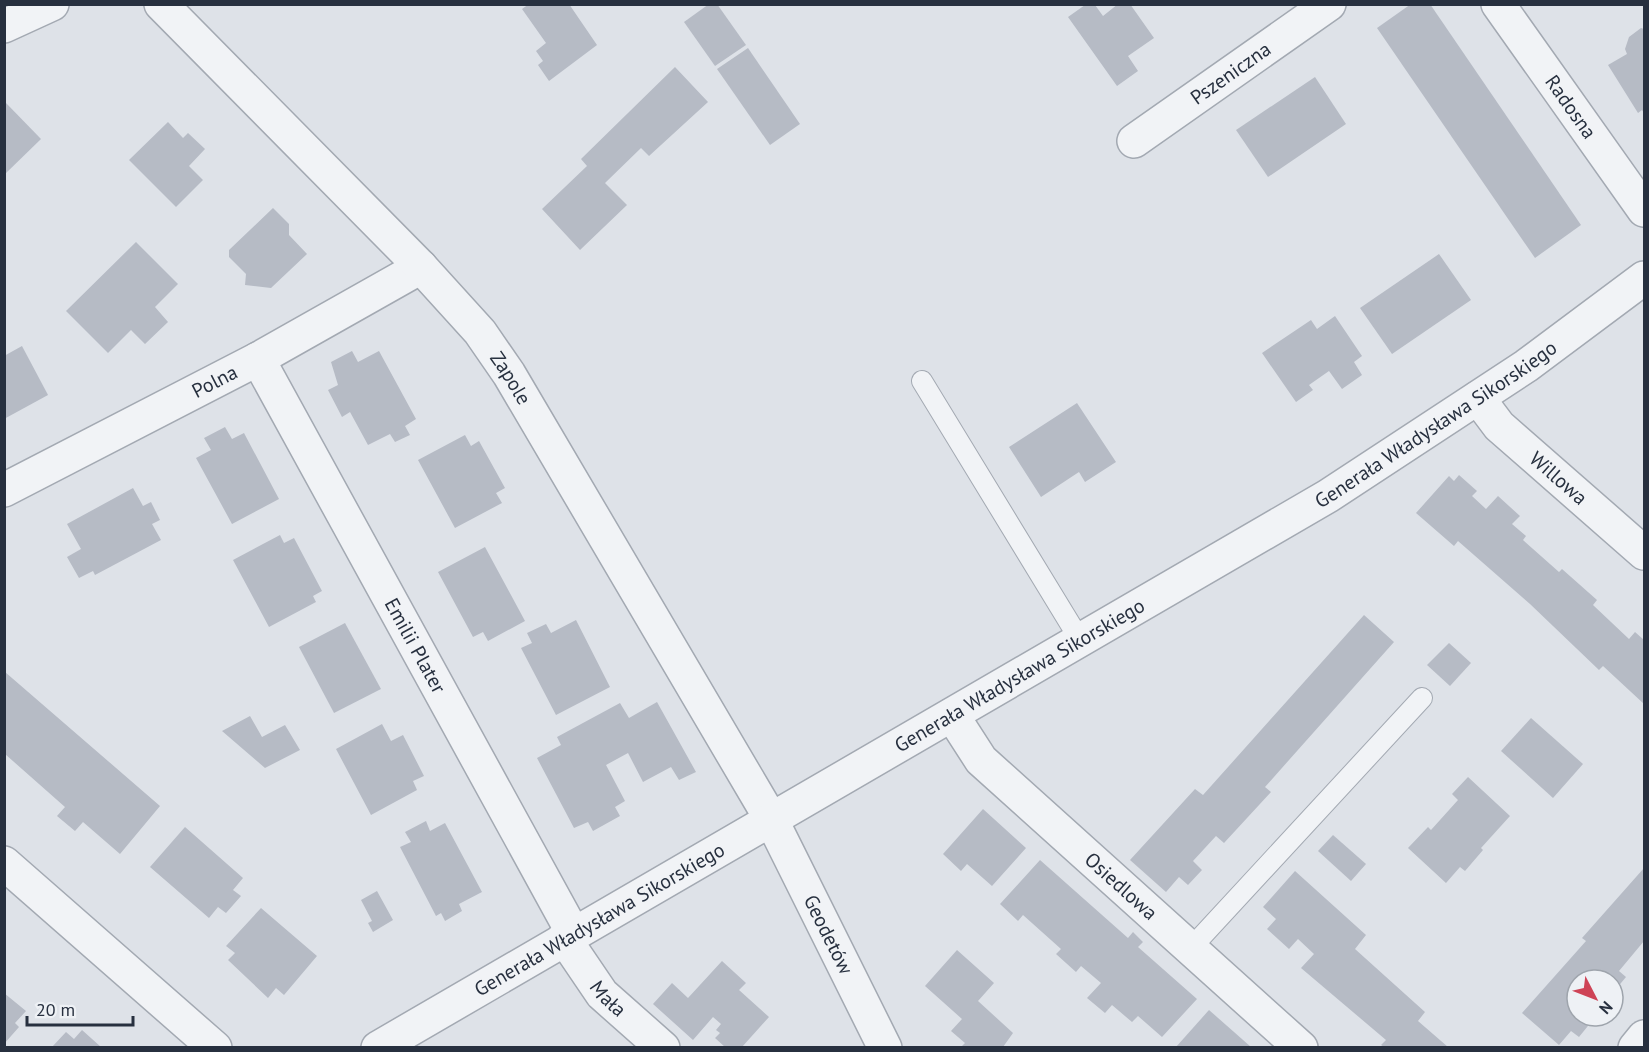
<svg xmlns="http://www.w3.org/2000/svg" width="1649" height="1052" viewBox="0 0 1649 1052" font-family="'PT Sans',sans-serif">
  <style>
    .building { fill: #b6bbc5 }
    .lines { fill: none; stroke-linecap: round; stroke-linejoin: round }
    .service-casing { stroke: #a3a9b2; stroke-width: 22 }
    .minor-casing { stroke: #a3a9b2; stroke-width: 36 }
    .tertiary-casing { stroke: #a3a9b2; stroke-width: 36 }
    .service { stroke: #f1f3f6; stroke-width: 20 }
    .minor { stroke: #f1f3f6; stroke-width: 33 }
    .tertiary { stroke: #f1f3f6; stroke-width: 33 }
    .labels { text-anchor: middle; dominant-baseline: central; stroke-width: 4.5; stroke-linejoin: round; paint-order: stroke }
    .street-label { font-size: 20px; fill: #27303f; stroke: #eef1f5 }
  </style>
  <rect width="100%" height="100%" fill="#dee2e8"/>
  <g class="building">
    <path d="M 529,4 L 569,4 L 597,45 L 549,81 L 538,65 L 543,61 L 536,51 L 546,43 L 522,9 Z"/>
    <path d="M 709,4 L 717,4 L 746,45 L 715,66 L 684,22 Z"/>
    <path d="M 1118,4 L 1130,4 L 1154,38 L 1128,56 L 1138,71 L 1117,86 L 1068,17 L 1085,5 L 1095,5 L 1103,16 Z"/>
    <path d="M 1411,4 L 1430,4 L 1581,225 L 1535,258 L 1377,28 Z"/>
    <path d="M 1641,28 L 1644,29 L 1644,113 L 1642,110 L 1638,113 L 1608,65 L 1627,54 L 1625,49 L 1629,37 Z"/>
    <path d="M 748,48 L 800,124 L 770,145 L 717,69 Z"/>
    <path d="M 675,67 L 708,102 L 649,156 L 641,148 L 605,183 L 627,205 L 580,250 L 542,209 L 587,166 L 581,159 Z"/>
    <path d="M 1315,77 L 1346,124 L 1268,177 L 1236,130 Z"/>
    <path d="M 6,103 L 41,139 L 4,175 L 4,105 Z"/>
    <path d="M 168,122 L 183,138 L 188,133 L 205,149 L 189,166 L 203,180 L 176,207 L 129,160 Z"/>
    <path d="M 273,208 L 289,224 L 289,235 L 307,254 L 271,288 L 245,285 L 246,274 L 229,257 L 229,250 Z"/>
    <path d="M 136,242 L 178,284 L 155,307 L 168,322 L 145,344 L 131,330 L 108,353 L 66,311 Z"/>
    <path d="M 1439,254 L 1471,300 L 1392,354 L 1360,308 Z"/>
    <path d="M 1335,316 L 1362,356 L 1354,362 L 1362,375 L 1342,389 L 1329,371 L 1309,385 L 1313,390 L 1296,402 L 1262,353 L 1311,320 L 1317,329 Z"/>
    <path d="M 22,346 L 48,395 L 4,419 L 4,356 Z"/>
    <path d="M 352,351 L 358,362 L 379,351 L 416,419 L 405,426 L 410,435 L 395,442 L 390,434 L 368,445 L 350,412 L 342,417 L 328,390 L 338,385 L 331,362 Z"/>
    <path d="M 1077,403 L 1116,462 L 1085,482 L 1079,472 L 1041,497 L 1009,447 Z"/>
    <path d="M 225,427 L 232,439 L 244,433 L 279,499 L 232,524 L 196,458 L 211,450 L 204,438 Z"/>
    <path d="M 465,435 L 471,446 L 479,441 L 505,488 L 496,493 L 502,503 L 455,528 L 418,460 Z"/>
    <path d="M 1459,475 L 1477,491 L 1472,496 L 1486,509 L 1498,496 L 1520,516 L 1512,524 L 1526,536 L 1523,540 L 1559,572 L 1562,569 L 1597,600 L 1593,605 L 1629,639 L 1635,632 L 1644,640 L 1644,704 L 1603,666 L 1599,670 L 1530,604 L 1458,541 L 1454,546 L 1416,513 L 1449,476 L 1454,481 Z"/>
    <path d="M 133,488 L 143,506 L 151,502 L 160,520 L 152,524 L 161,540 L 95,575 L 93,571 L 79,578 L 67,557 L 81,549 L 67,524 Z"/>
    <path d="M 280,535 L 284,543 L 294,538 L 322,591 L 313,596 L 316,602 L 269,627 L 233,560 Z"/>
    <path d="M 485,547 L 525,621 L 488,641 L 483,632 L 473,637 L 438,572 Z"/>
    <path d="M 1364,615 L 1394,642 L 1265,787 L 1271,792 L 1224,843 L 1216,836 L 1193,861 L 1202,870 L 1188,885 L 1179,877 L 1166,892 L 1130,860 L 1195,789 L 1203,795 Z"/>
    <path d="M 576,620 L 610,687 L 556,715 L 521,648 L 532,643 L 527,633 L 546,624 L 551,633 Z"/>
    <path d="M 345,623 L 381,689 L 334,713 L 299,647 Z"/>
    <path d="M 1449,643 L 1471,663 L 1450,686 L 1427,665 Z"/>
    <path d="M 5,672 L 160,806 L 120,854 L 83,822 L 75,831 L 57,816 L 65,807 L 5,754 Z"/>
    <path d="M 657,702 L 696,772 L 679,780 L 671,767 L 643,782 L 628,753 L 606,765 L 625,801 L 615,807 L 620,816 L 593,831 L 588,822 L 574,828 L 537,758 L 561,745 L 557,737 L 620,703 L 629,718 Z"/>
    <path d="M 250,716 L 262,737 L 285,725 L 300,750 L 265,768 L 222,731 Z"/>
    <path d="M 1531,718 L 1583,764 L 1553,798 L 1501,751 Z"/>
    <path d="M 382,724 L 391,741 L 403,735 L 424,776 L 413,781 L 417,790 L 371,815 L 336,749 Z"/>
    <path d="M 1468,777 L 1510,816 L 1481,848 L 1483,850 L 1465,871 L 1460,867 L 1446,883 L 1408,848 L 1428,827 L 1431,830 L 1458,800 L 1452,794 Z"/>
    <path d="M 983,809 L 1026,848 L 992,886 L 967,864 L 961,871 L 943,854 Z"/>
    <path d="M 426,821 L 430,831 L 445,823 L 482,892 L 459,904 L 462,911 L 445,921 L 441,913 L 436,916 L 400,847 L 411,842 L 405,832 Z"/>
    <path d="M 185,827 L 243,878 L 233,890 L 241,896 L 226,913 L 218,907 L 209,918 L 150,867 Z"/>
    <path d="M 1333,835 L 1366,864 L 1351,881 L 1318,851 Z"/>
    <path d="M 1040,860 L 1128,938 L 1133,932 L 1143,942 L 1138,947 L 1197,999 L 1162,1037 L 1138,1016 L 1132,1022 L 1112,1005 L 1105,1013 L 1087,998 L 1101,983 L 1081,966 L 1076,972 L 1056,954 L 1061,949 L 1023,915 L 1018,921 L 1000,904 Z"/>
    <path d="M 1644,868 L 1644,941 L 1619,971 L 1626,977 L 1616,989 L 1613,980 L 1577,980 L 1577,1016 L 1596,1016 L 1579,1037 L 1571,1031 L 1559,1045 L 1522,1013 L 1586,941 L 1582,938 Z"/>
    <path d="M 1295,871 L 1366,935 L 1355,949 L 1425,1012 L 1418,1021 L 1448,1047 L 1384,1047 L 1381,1045 L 1386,1040 L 1301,968 L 1314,954 L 1298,939 L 1289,949 L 1267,929 L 1276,919 L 1263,907 Z"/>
    <path d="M 377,891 L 393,920 L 373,932 L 368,923 L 372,921 L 361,900 Z"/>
    <path d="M 261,908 L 317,956 L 284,995 L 276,988 L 268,998 L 228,960 L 235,953 L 226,946 Z"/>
    <path d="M 957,950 L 994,983 L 978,1001 L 1013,1033 L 1003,1047 L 961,1047 L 965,1043 L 951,1031 L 962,1019 L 925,986 Z"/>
    <path d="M 722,961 L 746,983 L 739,990 L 769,1017 L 742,1047 L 725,1047 L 715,1038 L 720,1033 L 716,1030 L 721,1024 L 713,1017 L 693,1040 L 653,1004 L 672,983 L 688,998 Z"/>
    <path d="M 4,993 L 26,1011 L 15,1023 L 19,1027 L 4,1044 Z"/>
    <path d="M 1209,1010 L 1251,1047 L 1176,1047 Z"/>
    <path d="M 82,1030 L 101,1047 L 52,1047 L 66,1032 L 74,1039 Z"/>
  </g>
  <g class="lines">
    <defs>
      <g id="service">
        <path d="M 922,381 L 1080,640"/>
        <path d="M 1191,948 L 1422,698"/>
      </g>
      <g id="minor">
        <path id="s1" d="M 1498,4 L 1644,210"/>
        <path d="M 4,26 L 52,4"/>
        <path id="s2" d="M 1134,141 L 1329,4"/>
        <path id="s3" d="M 258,359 L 573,933"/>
        <path id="s4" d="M 1478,398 L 1499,426 L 1644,553"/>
        <path id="s5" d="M 4,490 L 258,359 L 421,267"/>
        <path id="s6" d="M 952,715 L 981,760 L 1301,1048"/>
        <path d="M 4,863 L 215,1048"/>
        <path id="s7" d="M 564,938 L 602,994 L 663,1048"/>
        <path d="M 1635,1048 L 1644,1037"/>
      </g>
      <g id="tertiary">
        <path id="s8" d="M 161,4 L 421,267 L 480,332 L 509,374 L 771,819 L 885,1048"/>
        <path id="s9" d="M 378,1048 L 1328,496 L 1526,366 L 1644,278"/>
      </g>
    </defs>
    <use href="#service" class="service-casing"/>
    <use href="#minor" class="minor-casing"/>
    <use href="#tertiary" class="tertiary-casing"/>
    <use href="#service" class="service"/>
    <use href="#minor" class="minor"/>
    <use href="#tertiary" class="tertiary"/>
  </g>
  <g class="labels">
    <g class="street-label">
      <text stroke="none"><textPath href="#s2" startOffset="118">Pszeniczna</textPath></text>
      <text stroke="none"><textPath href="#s1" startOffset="126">Radosna</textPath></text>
      <text stroke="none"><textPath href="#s8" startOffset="513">Zapole</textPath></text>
      <text stroke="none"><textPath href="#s5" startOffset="237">Polna</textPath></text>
      <text stroke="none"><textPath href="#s9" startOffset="1228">Generała Władysława Sikorskiego</textPath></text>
      <text stroke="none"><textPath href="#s4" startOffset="114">Willowa</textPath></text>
      <text stroke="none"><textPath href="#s3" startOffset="327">Emilii Plater</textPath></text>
      <text stroke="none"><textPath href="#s9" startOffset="742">Generała Władysława Sikorskiego</textPath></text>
      <text stroke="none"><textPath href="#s6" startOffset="242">Osiedlowa</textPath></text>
      <text stroke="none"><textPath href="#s9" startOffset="256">Generała Władysława Sikorskiego</textPath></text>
      <text stroke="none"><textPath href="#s8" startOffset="1154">Geodetów</textPath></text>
      <text stroke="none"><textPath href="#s7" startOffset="75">Mała</textPath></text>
    </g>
  </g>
  <rect width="1649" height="1052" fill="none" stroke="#27303f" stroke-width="12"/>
  <g transform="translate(1595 998) rotate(132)"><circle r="28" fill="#eef1f5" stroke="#9ea4ac" stroke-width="1.5"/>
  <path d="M0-4.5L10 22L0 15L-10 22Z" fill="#ce4356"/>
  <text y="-9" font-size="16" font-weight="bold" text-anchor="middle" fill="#27303f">N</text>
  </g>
  <path d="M27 1016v9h106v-9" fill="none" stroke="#27303f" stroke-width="3"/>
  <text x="36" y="1016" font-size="18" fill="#27303f" stroke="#eef1f5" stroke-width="4.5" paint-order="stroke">20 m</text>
</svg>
